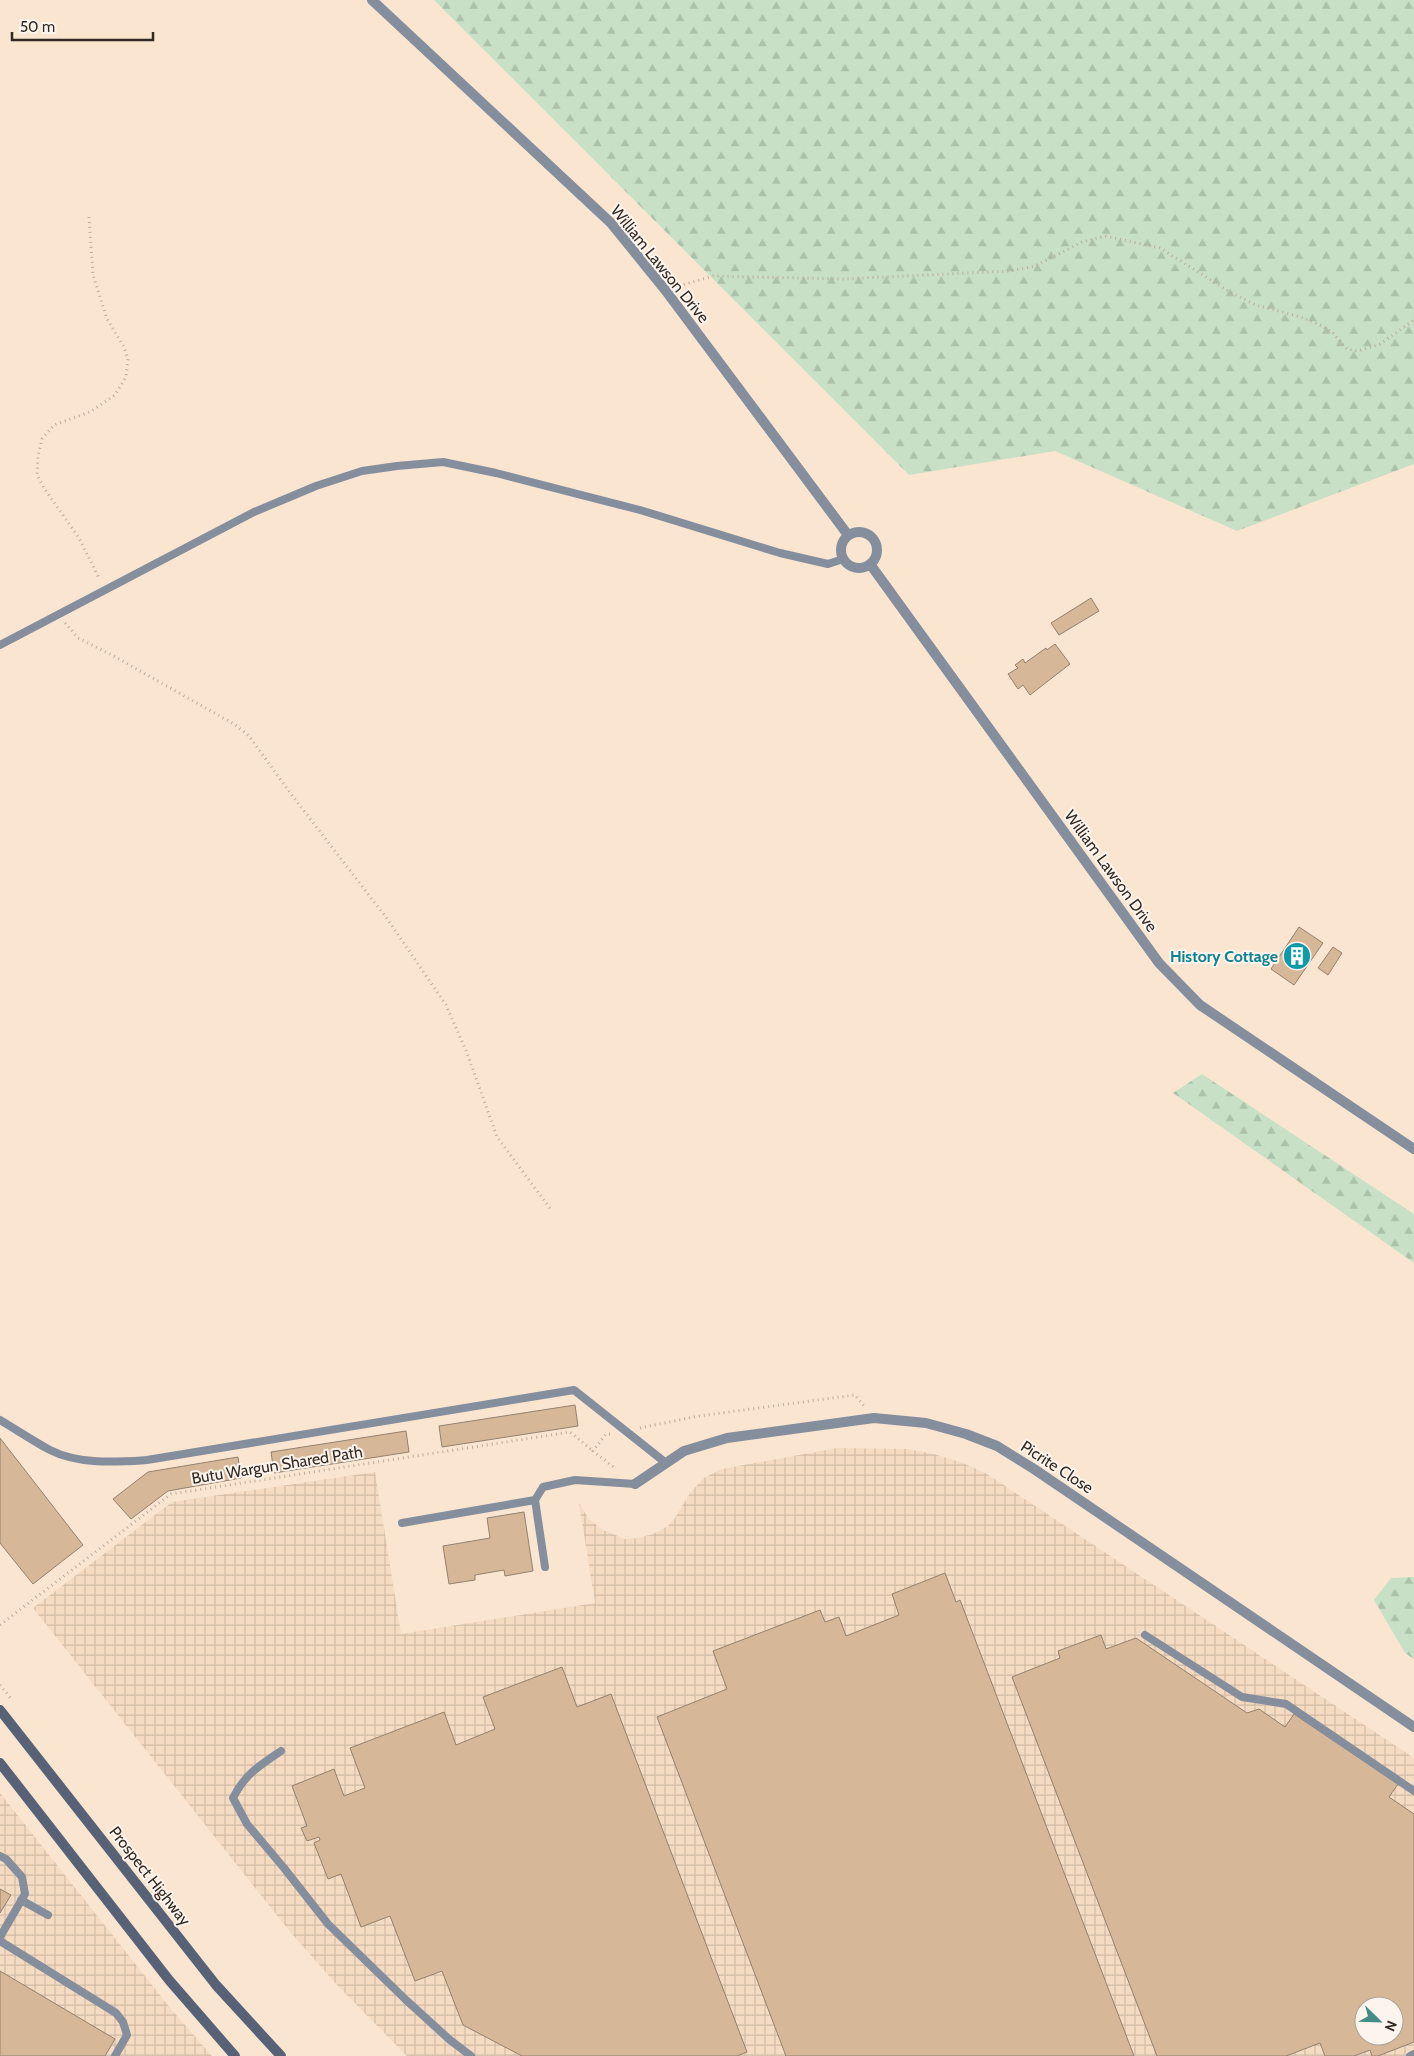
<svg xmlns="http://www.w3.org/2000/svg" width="1414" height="2056" viewBox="0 0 1414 2056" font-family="Cabin,sans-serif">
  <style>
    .industrial { fill: url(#industrial-grid); fill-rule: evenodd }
    .forest { fill: url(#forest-firs) }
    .building { fill: #d6b899; stroke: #93816f; fill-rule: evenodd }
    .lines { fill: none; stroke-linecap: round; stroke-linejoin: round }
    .path { stroke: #bdac9c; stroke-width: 3; stroke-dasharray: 1 4; stroke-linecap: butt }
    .service { stroke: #858e9d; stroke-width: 8 }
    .minor { stroke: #858e9d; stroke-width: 10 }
    .secondary { stroke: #576277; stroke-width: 10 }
    .labels { text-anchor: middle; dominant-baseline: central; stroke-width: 4; stroke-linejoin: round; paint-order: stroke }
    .street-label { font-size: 16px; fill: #312922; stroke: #fdf5ed }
    .culture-label { font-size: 16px; font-weight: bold; fill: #0d838f; stroke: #fdf5ed; text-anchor: end }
  </style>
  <defs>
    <pattern id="industrial-grid" width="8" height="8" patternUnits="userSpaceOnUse" patternTransform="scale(1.25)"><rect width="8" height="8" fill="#f5dbc1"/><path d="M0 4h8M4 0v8" fill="none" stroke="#d2bca6"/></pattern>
    <pattern id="forest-firs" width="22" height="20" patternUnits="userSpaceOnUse" patternTransform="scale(1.25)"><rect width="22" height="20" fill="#c8e1c6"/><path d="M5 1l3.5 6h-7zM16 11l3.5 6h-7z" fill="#acc1aa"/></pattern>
  </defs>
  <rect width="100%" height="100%" fill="#fae5d1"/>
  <g class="industrial">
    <path d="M 837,1448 L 908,1449 L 934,1454 L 963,1463 L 987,1474 L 1414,1758 L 1414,2056 L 407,2056 L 338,1986 L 291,1933 L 33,1608 L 172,1502 L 375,1472 L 401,1634 L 595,1603 L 579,1503 L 588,1518 L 601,1529 L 625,1539 L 638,1538 L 653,1534 L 668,1526 L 675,1518 L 690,1493 L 704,1478 L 722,1469 ZM 1364,2006 L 1394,2006 L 1394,2036 L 1364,2036 Z"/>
    <path d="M 0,1793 L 171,2009 L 212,2056 L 0,2056 Z"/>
  </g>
  <g class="forest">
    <path d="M 434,0 L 1414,0 L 1414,464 L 1237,531 L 1055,451 L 909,475 Z"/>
    <path d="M 1202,1074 L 1414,1214 L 1414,1263 L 1173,1093 Z"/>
    <path d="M 1414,1577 L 1414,1659 L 1405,1653 L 1374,1600 L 1391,1578 Z"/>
  </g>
  <g class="building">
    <path d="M 1091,598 L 1099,611 L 1059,635 L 1051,623 Z"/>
    <path d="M 1055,644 L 1070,664 L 1030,695 L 1023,685 L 1018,689 L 1008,674 L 1018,668 L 1015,665 L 1023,659 L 1025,663 L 1046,648 L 1047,650 Z"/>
    <path d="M 1299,927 L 1323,943 L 1294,985 L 1271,969 Z"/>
    <path d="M 1333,947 L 1342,953 L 1328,975 L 1318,968 Z"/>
    <path d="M 575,1405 L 578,1426 L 442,1447 L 439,1426 Z"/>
    <path d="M 406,1431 L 409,1452 L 274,1473 L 271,1452 Z"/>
    <path d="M 0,1438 L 83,1545 L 33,1584 L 0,1543 Z"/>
    <path d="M 238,1457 L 241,1478 L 168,1491 L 131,1519 L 113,1499 L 148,1472 Z"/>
    <path d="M 524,1512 L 533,1571 L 505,1576 L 504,1570 L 475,1575 L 475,1580 L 449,1584 L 443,1546 L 490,1538 L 487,1518 Z"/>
    <path d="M 945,1573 L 956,1602 L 960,1600 L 1134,2056 L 786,2056 L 657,1717 L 727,1689 L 713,1651 L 820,1610 L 825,1622 L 839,1617 L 846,1636 L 899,1615 L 892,1594 Z"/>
    <path d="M 1101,1635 L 1106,1649 L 1136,1638 L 1247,1713 L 1259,1709 L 1285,1727 L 1294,1714 L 1398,1784 L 1389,1797 L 1414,1814 L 1414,2042 L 1378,2056 L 1372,2056 L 1370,2050 L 1354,2056 L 1325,2056 L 1320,2043 L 1286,2056 L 1157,2056 L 1012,1677 L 1060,1658 L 1058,1651 ZM 1364,2006 L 1394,2006 L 1394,2036 L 1364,2036 Z"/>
    <path d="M 562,1667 L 577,1707 L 611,1694 L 747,2052 L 737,2056 L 522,2056 L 463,2025 L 442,1971 L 415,1981 L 390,1916 L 361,1927 L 341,1874 L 328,1879 L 314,1843 L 320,1840 L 319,1837 L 307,1841 L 301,1828 L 307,1826 L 292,1786 L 334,1769 L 344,1796 L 365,1788 L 350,1748 L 444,1712 L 456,1745 L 495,1729 L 483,1697 Z"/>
    <path d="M 0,1889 L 11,1895 L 0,1913 Z"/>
    <path d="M 0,1971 L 115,2039 L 105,2056 L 0,2056 Z"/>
  </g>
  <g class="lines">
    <g class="path">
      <path d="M 89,217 L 93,275 L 107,319 L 124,347 L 128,359 L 126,377 L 115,395 L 90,412 L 54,425 L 42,439 L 38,456 L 37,475 L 44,488 L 79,538 L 99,578"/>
      <path d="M 679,286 L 713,276 L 843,279 L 1010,271 L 1035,266 L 1082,242 L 1105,236 L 1160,248 L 1230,292 L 1256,305 L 1304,318 L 1322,326 L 1333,333 L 1347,349 L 1358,351 L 1380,344 L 1414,320"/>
      <path d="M 65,623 L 78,638 L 110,654 L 234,724 L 249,736 L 291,794 L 388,920 L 446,1005 L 467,1053 L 497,1137 L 552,1211"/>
      <path d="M 640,1428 L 699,1416 L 855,1395 L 864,1406"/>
      <path d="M 610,1434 L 606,1434 L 593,1451 L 616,1469"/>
      <path d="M 0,1625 L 171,1494 L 570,1432 L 593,1451"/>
      <path d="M 0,1685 L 12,1700"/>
    </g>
    <g class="service">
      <path d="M 0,645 L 254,512 L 316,486 L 362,471 L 397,466 L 443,462 L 496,473 L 640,510 L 780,553 L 828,564 L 843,559"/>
      <path d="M 0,1420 C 17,1430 33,1441 50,1450 C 79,1465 117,1462 147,1460 L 574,1390 L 666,1463"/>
      <path d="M 535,1500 L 545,1567"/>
      <path d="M 402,1523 L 535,1500 L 543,1487 L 575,1480 L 635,1484"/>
      <path d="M 1145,1635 L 1242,1697 L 1286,1704 L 1414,1791"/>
      <path d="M 281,1751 C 259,1766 245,1774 233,1798 L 247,1824 L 284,1868 L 328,1924 L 406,2000 L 450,2040 L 471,2056"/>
      <path d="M 0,1856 L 6,1859 L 22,1877 L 25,1894 L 0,1937"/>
      <path d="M 21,1900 L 48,1915"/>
      <path d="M 0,1941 L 116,2013 L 123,2022 L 127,2035 L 115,2056"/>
      <path d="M 1410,2056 L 1414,2054"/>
    </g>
    <g class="minor">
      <path d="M 372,0 L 611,223 L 666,291 L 848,535"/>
      <circle cx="859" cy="550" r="18"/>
      <path d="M 870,564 L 1159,963 L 1200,1005 L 1414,1149"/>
      <path d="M 635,1484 L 684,1451 L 727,1438 L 874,1418 L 926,1423 L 966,1434 L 997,1446 L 1034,1469 L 1414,1727"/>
    </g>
    <g class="secondary">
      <path d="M 0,1710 L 216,1985 L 281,2056"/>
      <path d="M 0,1763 L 169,1980 L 235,2056"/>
    </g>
  </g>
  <defs>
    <symbol id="building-disc" viewBox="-11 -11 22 22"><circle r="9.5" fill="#0f9aa8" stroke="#fdf5ed"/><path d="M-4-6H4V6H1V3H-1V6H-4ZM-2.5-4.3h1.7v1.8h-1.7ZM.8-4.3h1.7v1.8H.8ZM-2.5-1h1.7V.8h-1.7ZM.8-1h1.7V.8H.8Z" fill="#fff"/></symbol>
  </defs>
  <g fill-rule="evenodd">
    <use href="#building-disc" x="1281" y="940" width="32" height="32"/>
  </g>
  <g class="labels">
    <g class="street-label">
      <text transform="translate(660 264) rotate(51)">William Lawson Drive</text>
      <text transform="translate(1111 871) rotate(54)">William Lawson Drive</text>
      <text transform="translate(277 1465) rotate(-9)">Butu Wargun Shared Path</text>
      <text transform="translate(1057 1467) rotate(33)">Picrite Close</text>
      <text transform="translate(150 1876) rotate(52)">Prospect Highway</text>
    </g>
    <g class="culture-label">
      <text x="1278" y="956">History Cottage</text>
    </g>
  </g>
  <g transform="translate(1379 2021) rotate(113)"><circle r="24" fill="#fdf5ed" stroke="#aba39c"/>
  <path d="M0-4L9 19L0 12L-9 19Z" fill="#448c88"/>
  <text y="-8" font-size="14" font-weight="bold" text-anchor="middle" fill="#312922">N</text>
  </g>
  <path d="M12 32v8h141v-8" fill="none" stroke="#312922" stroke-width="2.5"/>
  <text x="20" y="32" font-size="15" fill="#312922" stroke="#fdf5ed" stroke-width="4" paint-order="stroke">50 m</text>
</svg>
